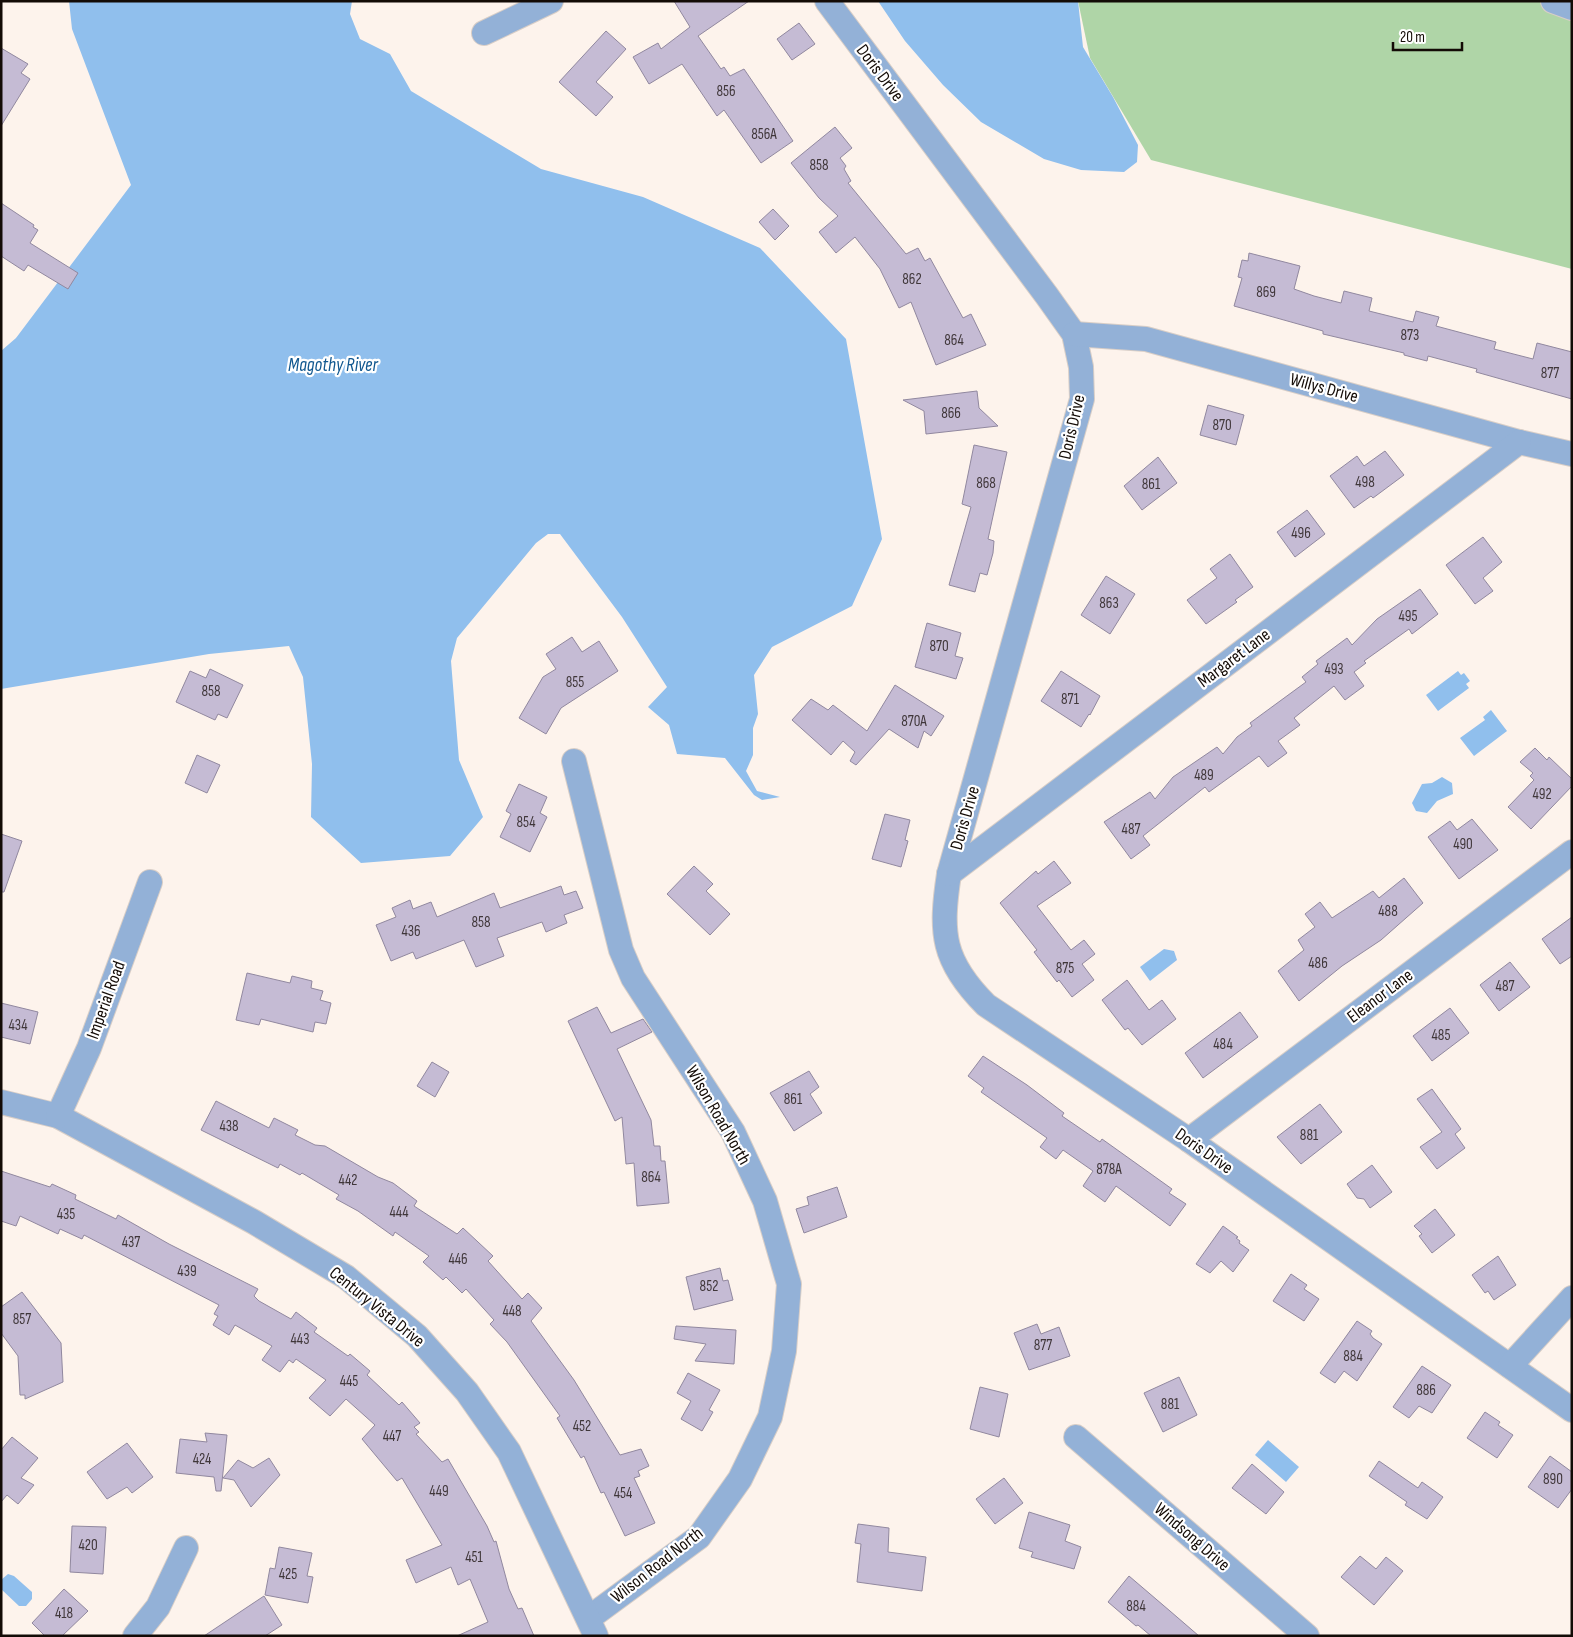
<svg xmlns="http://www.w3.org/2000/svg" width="1573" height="1637" viewBox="0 0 1573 1637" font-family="'Sofia Sans Condensed',sans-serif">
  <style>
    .green { fill: #afd5a7 }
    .water { fill: #90bfed }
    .building { fill: #c5bbd4; stroke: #91889f }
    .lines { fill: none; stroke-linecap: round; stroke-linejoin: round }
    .street-casing { stroke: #d8cec7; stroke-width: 26 }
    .street { stroke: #93b1d7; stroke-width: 24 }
    .labels { text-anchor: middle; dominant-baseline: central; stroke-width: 4.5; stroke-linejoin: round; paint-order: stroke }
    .number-label { font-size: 15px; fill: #40373a }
    .street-label { font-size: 18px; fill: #130b06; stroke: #fff }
    .water-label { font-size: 19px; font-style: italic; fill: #10578f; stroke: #fff }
  </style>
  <rect width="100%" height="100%" fill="#fdf3ec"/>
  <path class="green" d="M 1078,1 L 1553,1 L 1572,8 L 1572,269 L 1151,160 L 1090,58 Z"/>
  <g class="water">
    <path d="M 69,1 L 352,1 L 350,14 L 360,39 L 390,54 L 411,91 L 541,169 L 643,197 L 760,248 L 846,339 L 882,539 L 852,606 L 772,647 L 754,675 L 758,714 L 753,728 L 753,755 L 746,771 L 757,791 L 780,797 L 762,800 L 754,795 L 725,758 L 677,754 L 669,725 L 648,707 L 667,687 L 622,617 L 560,534 L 548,534 L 536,543 L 457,638 L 451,661 L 459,760 L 483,817 L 450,856 L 361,863 L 311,817 L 312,764 L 303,677 L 289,646 L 209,654 L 1,689 L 1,351 L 16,338 L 131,185 L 72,29 Z"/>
    <path d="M 878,1 L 1078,1 L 1083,47 L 1113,97 L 1138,145 L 1137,162 L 1124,172 L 1081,170 L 1044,159 L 981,122 L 943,85 L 905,41 Z"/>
    <path d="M 1458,671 L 1461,675 L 1464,673 L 1470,681 L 1466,684 L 1469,688 L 1438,711 L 1426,695 Z"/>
    <path d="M 1491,710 L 1507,731 L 1474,756 L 1460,738 L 1485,720 L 1483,717 Z"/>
    <path d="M 1442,777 L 1452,783 L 1453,794 L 1437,801 L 1427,813 L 1416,811 L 1412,803 L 1422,784 L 1432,783 Z"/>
    <path d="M 1164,949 L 1174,951 L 1177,960 L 1150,981 L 1140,967 Z"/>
    <path d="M 1268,1440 L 1299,1467 L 1286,1482 L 1255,1455 Z"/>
    <path d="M 8,1574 L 14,1576 L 32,1592 L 32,1599 L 26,1606 L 19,1606 L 1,1589 L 1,1580 Z"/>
  </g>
  <g class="building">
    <path d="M 674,1 L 749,1 L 698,36 L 721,69 L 724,67 L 730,76 L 744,69 L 793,141 L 761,163 L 724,110 L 717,116 L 682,64 L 649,84 L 633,57 L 658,43 L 661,49 L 690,27 Z"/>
    <path d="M 799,23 L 815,44 L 792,60 L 777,39 Z"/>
    <path d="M 606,31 L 626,49 L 596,82 L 613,97 L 596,116 L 559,82 Z"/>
    <path d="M 1,48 L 28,64 L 21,73 L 30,79 L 1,126 Z"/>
    <path d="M 835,127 L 852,148 L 840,158 L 846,166 L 844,169 L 851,181 L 848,183 L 906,254 L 918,248 L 925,261 L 930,258 L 963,318 L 971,314 L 986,345 L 936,365 L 911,302 L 899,308 L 880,269 L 855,237 L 836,253 L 819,232 L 838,216 L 819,198 L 791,163 Z"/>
    <path d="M 1,203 L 34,225 L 33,227 L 38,230 L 30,243 L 78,273 L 68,289 L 28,265 L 24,271 L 1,256 Z"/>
    <path d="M 773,209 L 789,226 L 775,240 L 759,222 Z"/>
    <path d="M 1249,253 L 1300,266 L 1294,289 L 1314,296 L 1341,303 L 1344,291 L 1372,298 L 1369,311 L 1413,322 L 1416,311 L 1439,317 L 1436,326 L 1496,342 L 1494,349 L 1533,359 L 1537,343 L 1572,352 L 1572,399 L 1476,372 L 1477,369 L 1428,356 L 1427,361 L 1404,355 L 1404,353 L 1323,334 L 1323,331 L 1234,306 L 1242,278 L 1238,277 L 1242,260 L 1248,261 Z"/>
    <path d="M 977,391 L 979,408 L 998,426 L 926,434 L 924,411 L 903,400 Z"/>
    <path d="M 1208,405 L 1244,415 L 1236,445 L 1200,435 Z"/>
    <path d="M 974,445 L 1007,452 L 988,539 L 994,541 L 993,553 L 987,575 L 980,573 L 975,592 L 949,585 L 971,507 L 962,504 Z"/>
    <path d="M 1385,451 L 1404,475 L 1373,498 L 1371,496 L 1354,508 L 1330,476 L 1357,456 L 1364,466 Z"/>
    <path d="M 1158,457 L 1177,483 L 1142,510 L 1124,486 Z"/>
    <path d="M 1307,510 L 1325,534 L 1295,557 L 1277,532 Z"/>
    <path d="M 1483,537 L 1502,562 L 1483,578 L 1493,591 L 1475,604 L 1446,565 Z"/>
    <path d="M 1230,554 L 1253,587 L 1235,600 L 1237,602 L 1206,624 L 1187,600 L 1217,578 L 1210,569 Z"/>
    <path d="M 1106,576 L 1135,594 L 1110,634 L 1081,615 Z"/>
    <path d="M 1420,589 L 1438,614 L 1412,634 L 1409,629 L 1364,661 L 1366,663 L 1354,672 L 1364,686 L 1345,700 L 1334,686 L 1294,718 L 1300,725 L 1278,741 L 1287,753 L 1268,767 L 1259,756 L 1209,792 L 1205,787 L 1143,836 L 1150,845 L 1131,859 L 1104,822 L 1150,792 L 1155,799 L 1173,777 L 1217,747 L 1223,754 L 1237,737 L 1252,726 L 1250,723 L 1306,682 L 1302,677 L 1318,664 L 1316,661 L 1347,638 L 1352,645 L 1377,619 Z"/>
    <path d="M 927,623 L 961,633 L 955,656 L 963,658 L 956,679 L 915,667 Z"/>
    <path d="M 572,637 L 582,652 L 599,641 L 618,671 L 561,708 L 546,734 L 519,718 L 543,677 L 556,669 L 546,654 Z"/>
    <path d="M 210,669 L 243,685 L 227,718 L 218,714 L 215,720 L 176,702 L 190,671 L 206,678 Z"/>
    <path d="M 1061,671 L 1100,696 L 1090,715 L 1089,714 L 1081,727 L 1041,701 Z"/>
    <path d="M 895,685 L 944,716 L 931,736 L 924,731 L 918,748 L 889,729 L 856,765 L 850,761 L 855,752 L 843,741 L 831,755 L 792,720 L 811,699 L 828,710 L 833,705 L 867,731 Z"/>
    <path d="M 1535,748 L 1547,760 L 1549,757 L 1572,779 L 1572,786 L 1531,829 L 1508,807 L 1534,780 L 1530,776 L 1533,773 L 1520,762 Z"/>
    <path d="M 197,755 L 220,765 L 207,793 L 185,783 Z"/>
    <path d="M 519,784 L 547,797 L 540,813 L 547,817 L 530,852 L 500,837 L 511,814 L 506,811 Z"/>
    <path d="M 885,814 L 910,820 L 905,840 L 908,841 L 901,867 L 872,859 Z"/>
    <path d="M 1472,819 L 1498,850 L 1459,879 L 1428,837 L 1450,821 L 1457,830 Z"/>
    <path d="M 1,834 L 22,841 L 4,892 L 1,892 Z"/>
    <path d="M 1054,861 L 1071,883 L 1037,906 L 1071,950 L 1084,940 L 1095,954 L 1082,964 L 1094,980 L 1072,997 L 1059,980 L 1057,982 L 1034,952 L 1037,950 L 1000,903 L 1036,871 L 1038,874 Z"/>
    <path d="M 694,866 L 713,884 L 706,891 L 730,914 L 710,935 L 667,894 Z"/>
    <path d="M 1404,878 L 1423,903 L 1381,940 L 1342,966 L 1299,1001 L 1278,971 L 1304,950 L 1298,940 L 1315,927 L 1305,914 L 1320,902 L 1332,918 L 1373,891 L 1379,898 Z"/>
    <path d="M 561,886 L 564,895 L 576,891 L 583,908 L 564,915 L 567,923 L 546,932 L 542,922 L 497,938 L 504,956 L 476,967 L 464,940 L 416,959 L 413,952 L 391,961 L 376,925 L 396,917 L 392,908 L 410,900 L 413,909 L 431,902 L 437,917 L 494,893 L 500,908 Z"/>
    <path d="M 1572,917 L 1572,956 L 1560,964 L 1542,939 Z"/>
    <path d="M 1510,962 L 1530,987 L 1499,1011 L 1480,985 Z"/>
    <path d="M 247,973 L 290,983 L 292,976 L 312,981 L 311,988 L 323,991 L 320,1000 L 331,1003 L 326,1024 L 315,1022 L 313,1032 L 261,1019 L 259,1025 L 236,1020 Z"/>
    <path d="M 1127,980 L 1149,1010 L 1162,1000 L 1176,1019 L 1142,1045 L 1128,1028 L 1125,1030 L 1102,1000 Z"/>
    <path d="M 1,1003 L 38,1012 L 30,1044 L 1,1037 Z"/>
    <path d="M 597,1007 L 611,1033 L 643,1019 L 652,1032 L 617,1049 L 651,1120 L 654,1146 L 660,1146 L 661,1161 L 665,1161 L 669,1203 L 637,1206 L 634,1163 L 626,1164 L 622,1117 L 615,1121 L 568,1021 Z"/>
    <path d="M 1450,1008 L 1469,1033 L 1432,1061 L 1413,1036 Z"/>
    <path d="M 1240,1012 L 1258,1037 L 1203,1078 L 1185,1053 Z"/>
    <path d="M 983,1056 L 1027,1085 L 1064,1113 L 1062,1116 L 1100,1142 L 1102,1139 L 1172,1189 L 1169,1193 L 1186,1204 L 1170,1226 L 1116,1186 L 1105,1202 L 1083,1186 L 1093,1171 L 1063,1150 L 1056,1159 L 1040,1147 L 1047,1138 L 981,1092 L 984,1088 L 968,1076 Z"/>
    <path d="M 432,1062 L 449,1072 L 435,1097 L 417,1086 Z"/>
    <path d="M 809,1071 L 819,1087 L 810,1094 L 822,1113 L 794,1131 L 770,1093 Z"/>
    <path d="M 1432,1089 L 1461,1129 L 1455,1134 L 1465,1148 L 1437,1169 L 1420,1147 L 1442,1132 L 1417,1099 Z"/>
    <path d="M 216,1101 L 269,1128 L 274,1118 L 298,1130 L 295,1135 L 315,1145 L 325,1146 L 378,1177 L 393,1183 L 417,1201 L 414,1206 L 457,1234 L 463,1228 L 493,1256 L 488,1261 L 522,1299 L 528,1293 L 542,1308 L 531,1321 L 574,1380 L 620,1455 L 641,1449 L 649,1466 L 638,1471 L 640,1476 L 634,1478 L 655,1523 L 625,1536 L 604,1492 L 601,1493 L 584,1456 L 581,1458 L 557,1418 L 560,1416 L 507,1342 L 490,1324 L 494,1320 L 466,1289 L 462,1293 L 446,1277 L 443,1280 L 423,1262 L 429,1256 L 395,1232 L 393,1236 L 358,1211 L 336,1199 L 339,1195 L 302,1173 L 300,1175 L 280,1164 L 278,1168 L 201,1130 Z"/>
    <path d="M 1320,1104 L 1342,1132 L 1301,1164 L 1277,1137 Z"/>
    <path d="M 1372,1165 L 1392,1192 L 1370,1208 L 1364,1199 L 1357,1198 L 1347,1184 Z"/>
    <path d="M 1,1171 L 50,1187 L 52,1184 L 76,1195 L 75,1199 L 116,1219 L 118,1215 L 169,1244 L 258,1289 L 254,1296 L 259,1301 L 291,1319 L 296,1312 L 317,1328 L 314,1332 L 348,1356 L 350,1354 L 370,1371 L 367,1375 L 399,1405 L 402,1402 L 420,1423 L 414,1427 L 419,1432 L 416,1434 L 442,1462 L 448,1459 L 487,1526 L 494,1542 L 496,1541 L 509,1589 L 518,1609 L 522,1608 L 534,1636 L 457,1636 L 488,1622 L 470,1579 L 458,1585 L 451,1567 L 416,1583 L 406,1560 L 442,1545 L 402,1478 L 397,1481 L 362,1439 L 375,1425 L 346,1399 L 330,1416 L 309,1398 L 326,1380 L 296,1359 L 293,1363 L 289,1360 L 280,1372 L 262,1360 L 272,1346 L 235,1325 L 229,1335 L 213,1325 L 218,1316 L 214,1314 L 219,1305 L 84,1235 L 82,1239 L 60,1229 L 58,1234 L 20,1216 L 16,1226 L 1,1221 Z"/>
    <path d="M 837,1187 L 847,1217 L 804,1233 L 796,1209 L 809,1205 L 807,1197 Z"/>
    <path d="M 1435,1209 L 1455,1235 L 1432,1253 L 1419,1236 L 1422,1234 L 1414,1226 Z"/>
    <path d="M 1223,1226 L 1238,1237 L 1236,1238 L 1240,1241 L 1239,1243 L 1249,1250 L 1233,1272 L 1221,1261 L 1210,1273 L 1196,1264 Z"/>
    <path d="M 1498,1256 L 1516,1285 L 1494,1300 L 1488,1291 L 1485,1293 L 1472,1275 Z"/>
    <path d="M 720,1268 L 723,1281 L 728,1280 L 733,1300 L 694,1310 L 686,1277 Z"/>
    <path d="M 1291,1274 L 1307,1285 L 1304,1289 L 1319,1299 L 1304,1321 L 1273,1301 Z"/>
    <path d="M 22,1292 L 61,1343 L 63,1382 L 25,1399 L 25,1395 L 20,1395 L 18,1356 L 1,1333 L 1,1307 Z"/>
    <path d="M 1357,1321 L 1372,1331 L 1370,1334 L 1373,1338 L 1382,1344 L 1357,1381 L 1344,1371 L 1335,1383 L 1320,1373 Z"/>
    <path d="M 1037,1324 L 1041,1334 L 1059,1327 L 1070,1356 L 1029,1370 L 1014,1333 Z"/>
    <path d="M 676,1326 L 736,1330 L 734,1364 L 695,1361 L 706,1344 L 674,1339 Z"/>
    <path d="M 1422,1366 L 1451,1385 L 1432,1413 L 1419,1406 L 1409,1418 L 1393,1407 Z"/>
    <path d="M 688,1373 L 720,1390 L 709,1410 L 713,1412 L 702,1431 L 681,1419 L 691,1401 L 677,1393 Z"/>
    <path d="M 1179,1377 L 1197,1415 L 1163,1432 L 1144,1393 Z"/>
    <path d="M 980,1387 L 1008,1394 L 999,1437 L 970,1429 Z"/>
    <path d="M 1485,1412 L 1500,1422 L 1498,1425 L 1513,1435 L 1497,1458 L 1467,1438 Z"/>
    <path d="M 205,1433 L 227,1435 L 221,1491 L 216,1491 L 214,1477 L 176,1473 L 180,1439 L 207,1442 Z"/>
    <path d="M 12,1437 L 38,1458 L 21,1478 L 34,1485 L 18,1504 L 7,1495 L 1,1502 L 1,1450 Z"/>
    <path d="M 127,1443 L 153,1477 L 132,1493 L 127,1487 L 107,1499 L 87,1472 Z"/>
    <path d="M 1550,1456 L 1572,1472 L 1572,1489 L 1558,1508 L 1528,1487 Z"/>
    <path d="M 269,1458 L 280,1475 L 251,1507 L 234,1480 L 223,1478 L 238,1460 L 253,1468 Z"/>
    <path d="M 1379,1461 L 1418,1488 L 1422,1482 L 1443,1497 L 1427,1519 L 1405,1505 L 1407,1502 L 1369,1476 Z"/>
    <path d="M 1252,1464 L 1284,1492 L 1266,1514 L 1232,1488 Z"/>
    <path d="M 1004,1478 L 1023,1503 L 995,1524 L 976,1499 Z"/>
    <path d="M 1029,1512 L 1070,1525 L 1065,1541 L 1081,1547 L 1074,1569 L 1031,1557 L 1033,1552 L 1019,1548 Z"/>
    <path d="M 858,1524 L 889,1528 L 888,1552 L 926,1557 L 922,1591 L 857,1582 L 861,1544 L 855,1543 Z"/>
    <path d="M 72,1526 L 106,1527 L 103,1574 L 70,1572 Z"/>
    <path d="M 279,1547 L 312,1553 L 307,1576 L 313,1577 L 308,1603 L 265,1595 L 270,1568 L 275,1569 Z"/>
    <path d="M 1360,1556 L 1376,1569 L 1386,1557 L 1403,1571 L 1374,1605 L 1341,1577 Z"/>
    <path d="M 1129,1576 L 1170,1611 L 1199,1636 L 1151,1636 L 1138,1625 L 1136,1626 L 1108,1602 Z"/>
    <path d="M 64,1589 L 88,1611 L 62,1636 L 45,1636 L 32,1623 Z"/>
    <path d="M 264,1596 L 282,1625 L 265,1636 L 204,1636 Z"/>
  </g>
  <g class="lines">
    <defs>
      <g id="street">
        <path d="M 827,1 L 1047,296 L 1074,334 L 1081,367 L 1082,399 L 949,874 C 940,933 942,961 986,1005 L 1189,1140 L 1572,1410"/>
        <path d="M 1553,1 L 1572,8"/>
        <path d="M 484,33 L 551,1"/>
        <path d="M 1074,334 L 1146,339 L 1519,442 L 1572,454"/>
        <path d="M 574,761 L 621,950 L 633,978 L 733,1132 L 765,1201 L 789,1284 L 784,1351 L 770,1417 L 740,1479 L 699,1537 L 589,1618"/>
        <path d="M 949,874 L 1519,442"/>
        <path d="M 1,1102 L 58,1116 L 254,1222 L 346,1277 L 417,1336 L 467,1392 L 509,1452 L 596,1636"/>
        <path d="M 58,1116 L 89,1048 L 150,882"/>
        <path d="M 1189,1140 L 1572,852"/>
        <path d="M 1510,1366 L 1572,1298"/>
        <path d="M 1076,1437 L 1307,1636"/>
        <path d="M 135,1636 L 158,1607 L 186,1548"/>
      </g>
    </defs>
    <use href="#street" class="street-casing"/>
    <use href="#street" class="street"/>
  </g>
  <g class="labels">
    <g class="number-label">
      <text x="726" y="91">856</text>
      <text x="764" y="134">856A</text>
      <text x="819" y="165">858</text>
      <text x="912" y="279">862</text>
      <text x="1266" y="292">869</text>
      <text x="1410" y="335">873</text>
      <text x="954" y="340">864</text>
      <text x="1550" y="373">877</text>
      <text x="951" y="413">866</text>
      <text x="1222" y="425">870</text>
      <text x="1365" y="482">498</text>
      <text x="986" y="483">868</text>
      <text x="1151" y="484">861</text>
      <text x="1301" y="533">496</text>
      <text x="1109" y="603">863</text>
      <text x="1408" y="616">495</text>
      <text x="939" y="646">870</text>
      <text x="1334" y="669">493</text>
      <text x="575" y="682">855</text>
      <text x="211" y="691">858</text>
      <text x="1070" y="699">871</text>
      <text x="914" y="721">870A</text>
      <text x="1204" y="775">489</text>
      <text x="1542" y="794">492</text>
      <text x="526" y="822">854</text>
      <text x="1131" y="829">487</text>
      <text x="1463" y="844">490</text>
      <text x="1388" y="911">488</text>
      <text x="481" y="922">858</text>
      <text x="411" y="931">436</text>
      <text x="1318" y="963">486</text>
      <text x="1065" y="968">875</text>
      <text x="1505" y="986">487</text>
      <text x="18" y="1025">434</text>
      <text x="1441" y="1035">485</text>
      <text x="1223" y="1044">484</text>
      <text x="793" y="1099">861</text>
      <text x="229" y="1126">438</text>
      <text x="1309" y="1135">881</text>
      <text x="1109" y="1169">878A</text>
      <text x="651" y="1177">864</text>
      <text x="348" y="1180">442</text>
      <text x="399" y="1212">444</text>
      <text x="66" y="1214">435</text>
      <text x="131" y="1242">437</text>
      <text x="458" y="1259">446</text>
      <text x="187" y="1271">439</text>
      <text x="709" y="1286">852</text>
      <text x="512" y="1311">448</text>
      <text x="22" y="1319">857</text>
      <text x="300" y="1339">443</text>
      <text x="1043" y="1345">877</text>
      <text x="1353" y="1356">884</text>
      <text x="349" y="1381">445</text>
      <text x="1426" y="1390">886</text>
      <text x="1170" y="1404">881</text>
      <text x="582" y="1426">452</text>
      <text x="392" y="1436">447</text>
      <text x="202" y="1459">424</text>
      <text x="1553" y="1479">890</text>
      <text x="439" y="1491">449</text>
      <text x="623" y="1493">454</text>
      <text x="88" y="1545">420</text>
      <text x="474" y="1557">451</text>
      <text x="288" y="1574">425</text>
      <text x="1136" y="1606">884</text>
      <text x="64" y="1613">418</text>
    </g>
    <g class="street-label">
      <text transform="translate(880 73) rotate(53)">Doris Drive</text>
      <text transform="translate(1324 388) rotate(15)">Willys Drive</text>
      <text transform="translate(1072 427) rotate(-77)">Doris Drive</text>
      <text transform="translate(1234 658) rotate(-37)">Margaret Lane</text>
      <text transform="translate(965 818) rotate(-74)">Doris Drive</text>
      <text transform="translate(1380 996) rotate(-37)">Eleanor Lane</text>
      <text transform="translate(106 1000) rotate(-70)">Imperial Road</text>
      <text transform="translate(718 1115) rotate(60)">Wilson Road North</text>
      <text transform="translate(1204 1151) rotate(35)">Doris Drive</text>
      <text transform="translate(377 1307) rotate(39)">Century Vista Drive</text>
      <text transform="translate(1192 1537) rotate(41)">Windsong Drive</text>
      <text transform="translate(657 1565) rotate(-38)">Wilson Road North</text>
    </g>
    <g class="water-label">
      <text x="333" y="365">Magothy River</text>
    </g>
  </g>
  <rect width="1573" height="1637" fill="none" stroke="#130b06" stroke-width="5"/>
  <path d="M1393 42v8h69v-8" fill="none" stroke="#130b06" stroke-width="2.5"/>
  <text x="1400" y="42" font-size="15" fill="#130b06" stroke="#ffffff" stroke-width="4" paint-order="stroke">20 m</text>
</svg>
